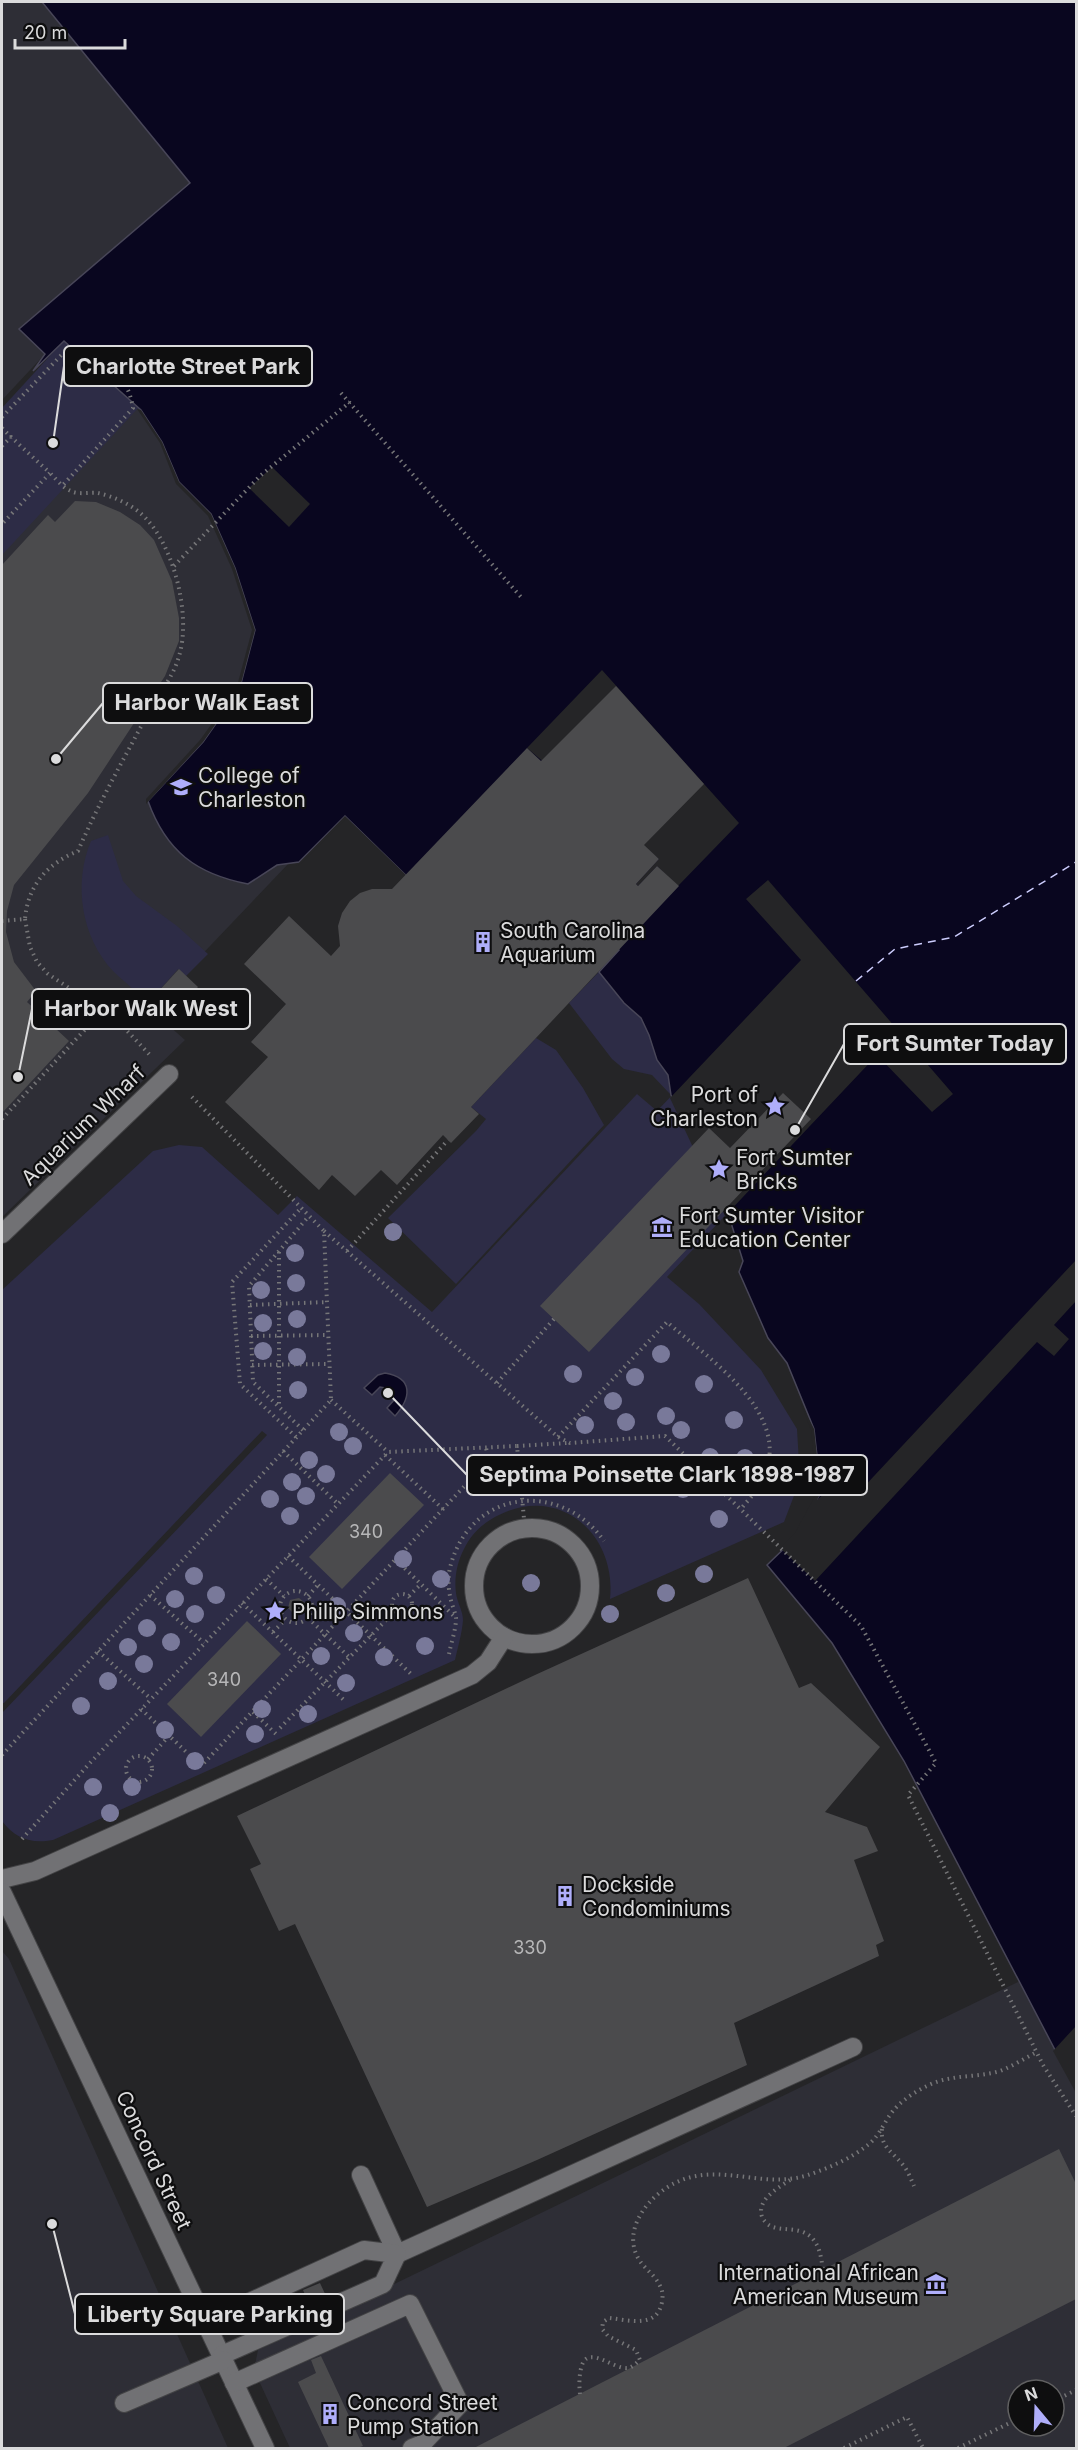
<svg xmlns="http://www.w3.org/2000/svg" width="1078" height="2450" viewBox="0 0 1078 2450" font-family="Inter,sans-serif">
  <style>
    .built { fill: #2e2e36; fill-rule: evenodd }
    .green { fill: #2d2c46 }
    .water { fill: #09061f; stroke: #484658; stroke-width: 1.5 }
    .pier { fill: #252527 }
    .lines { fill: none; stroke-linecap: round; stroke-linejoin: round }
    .ferry { stroke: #ccccfc; stroke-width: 1.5; stroke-dasharray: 8 6; stroke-linecap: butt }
    .building { fill: #4b4b4d }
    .minor-casing { stroke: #434345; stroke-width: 20 }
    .path { stroke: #767678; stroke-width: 4; stroke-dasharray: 1.5 4.5; stroke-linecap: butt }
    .minor { stroke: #717174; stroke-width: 18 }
    .tree { fill: #79799a }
    .labels { text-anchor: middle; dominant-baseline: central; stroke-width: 4.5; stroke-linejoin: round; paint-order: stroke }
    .number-label { font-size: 18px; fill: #b7b7b8 }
    .poi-label { font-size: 21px; fill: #dbdbdc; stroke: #0e0e0f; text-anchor: start }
    .street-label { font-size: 21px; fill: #dbdbdc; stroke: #0e0e0f }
    .leader { fill: none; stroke: #dbdbdc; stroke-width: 2 }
    .callout-dot { fill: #dbdbdc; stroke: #0e0e0f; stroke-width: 2 }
    .callout { fill: #0e0e0f; stroke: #dbdbdc; stroke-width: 2 }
    .callout-label { font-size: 22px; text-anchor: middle; font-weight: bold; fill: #dbdbdc }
  </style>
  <rect width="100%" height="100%" fill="#252527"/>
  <g class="built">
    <path d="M 2,2 L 42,2 L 191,183 L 19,329 L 45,354 L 2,400 Z"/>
    <path d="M 292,244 L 573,565 L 150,1009 L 185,1040 L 2,1217 L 2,552 Z"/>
    <path d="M 2,1951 L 9,1959 L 228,2448 L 2,2448 Z"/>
    <path d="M 1022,1980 L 1046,2022 L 1076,2092 L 1076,2448 L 290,2448 L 254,2370 L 258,2350 ZM 1018,2390 L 1054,2390 L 1054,2426 L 1018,2426 Z"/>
  </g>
  <g class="green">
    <path d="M 69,335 L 141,405 L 2,555 L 2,408 Z"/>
    <path d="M 108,835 L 123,881 L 136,896 L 177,926 L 208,954 L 186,976 L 178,969 L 146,1005 C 138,991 125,983 114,972 C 81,938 73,883 91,841 Z"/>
    <path d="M 619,951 L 690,1073 L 671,1095 L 652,1075 L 624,1069 L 612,1059 L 569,1003 Z"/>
    <path d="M 801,960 L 877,1055 L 667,1277 L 699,1304 L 761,1370 L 797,1429 L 800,1480 L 784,1522 L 610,1599 C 617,1535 560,1484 499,1515 C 484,1522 471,1534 464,1549 C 457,1562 454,1579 456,1593 C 457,1602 463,1611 463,1620 C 462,1633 458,1647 455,1660 L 53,1840 C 31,1844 16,1839 2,1821 L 2,1713 L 267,1435 L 262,1431 L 4,1703 L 2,1703 L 2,1290 L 153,1151 L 179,1145 L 202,1147 L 278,1215 L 297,1196 L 432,1312 L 637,1094 L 657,1111 Z"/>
    <path d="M 536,1038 L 556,1050 L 583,1088 L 604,1125 L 456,1284 L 388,1218 L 476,1131 L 486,1119 L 471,1107 Z"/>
  </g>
  <g class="water">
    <path d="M 42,2 L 1076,2 L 1076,2090 L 904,1761 L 832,1643 L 767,1565 L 798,1535 L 821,1492 L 814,1429 L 787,1363 L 768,1338 L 739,1272 L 743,1261 L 727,1210 L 671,1095 L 668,1075 L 657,1060 L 649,1035 L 641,1018 L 624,1003 L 599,972 L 619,950 L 483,827 L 422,891 L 345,816 L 299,862 L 277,865 L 248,884 C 196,874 166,851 148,801 L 203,742 L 239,691 L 255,630 L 235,568 L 211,514 L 179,482 L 162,442 L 141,410 L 64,341 L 33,371 L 45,354 L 19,329 L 190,183 Z"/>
    <path d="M 385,1373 C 414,1378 411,1398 395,1416 L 387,1408 L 394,1400 L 391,1389 L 380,1387 L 372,1395 L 364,1388 L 378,1375 Z"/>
  </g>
  <g class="pier">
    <path d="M 137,409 L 141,410 L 162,442 L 179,482 L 211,514 L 235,568 L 255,630 L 239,691 L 203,742 L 146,804 L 146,799 L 200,740 L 236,690 L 252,630 L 232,569 L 208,516 L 176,484 L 160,443 Z"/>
    <path d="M 272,467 L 310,504 L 289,527 L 249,488 Z"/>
    <path d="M 602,670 L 739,823 L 678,886 L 657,866 L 638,886 L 636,884 L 659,859 L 527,748 Z"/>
    <path d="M 345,816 L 406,875 L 404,877 L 345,820 L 301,864 L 296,866 Z"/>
    <path d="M 768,880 L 953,1094 L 932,1112 L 877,1055 L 725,1216 L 670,1098 L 801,960 L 746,899 Z"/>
    <path d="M 1076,1260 L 1076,1301 L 1054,1325 L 1069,1339 L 1054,1356 L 1037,1342 L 815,1581 L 780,1548 L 795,1533 L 817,1492 L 811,1430 L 801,1404 L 814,1429 L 821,1492 L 817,1500 L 827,1491 L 860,1491 Z"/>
    <path d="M 1076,2026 L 1076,2093 L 1053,2051 Z"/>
  </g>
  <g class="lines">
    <path class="ferry" d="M 856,981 L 895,949 L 954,937 L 1076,862"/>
  </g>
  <g class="building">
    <path d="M 75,501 L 96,502 L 120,512 L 140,525 L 154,540 L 172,581 L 179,618 L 179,641 L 165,676 L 88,793 L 14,885 L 7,911 L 6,932 L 14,962 L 36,991 L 27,1002 L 69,1041 L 2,1113 L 2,565 L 48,515 L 55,522 Z"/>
    <path d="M 616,686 L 704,784 L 644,845 L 659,859 L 636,884 L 638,886 L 657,866 L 679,886 L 471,1107 L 479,1114 L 451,1143 L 443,1135 L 397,1185 L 381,1170 L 355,1196 L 332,1175 L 319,1190 L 225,1102 L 268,1057 L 251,1042 L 286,1004 L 244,964 L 289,916 L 331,956 L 340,946 L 338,926 L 342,913 L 350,901 L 360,893 L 372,889 L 392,889 L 527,748 L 541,761 Z"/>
    <path d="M 179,969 L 198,987 L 165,1023 L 146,1005 Z"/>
    <path d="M 783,1093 L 811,1119 L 589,1352 L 540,1306 L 709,1128 L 730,1148 Z"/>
    <path d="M 390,1473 L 424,1505 L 342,1589 L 309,1557 Z"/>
    <path d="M 748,1578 L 799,1688 L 811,1683 L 880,1747 L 825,1812 L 867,1827 L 878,1851 L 854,1860 L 884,1941 L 876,1945 L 879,1956 L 734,2023 L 747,2065 L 537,2160 L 427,2207 L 295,1924 L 279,1931 L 250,1869 L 261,1864 L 237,1816 L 535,1675 Z"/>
    <path d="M 299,1598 L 305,1603 L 302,1612 L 294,1614 L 288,1608 L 290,1600 Z"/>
    <path d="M 247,1621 L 281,1654 L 201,1737 L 167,1704 Z"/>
    <path d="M 1059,2149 L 1076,2184 L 1076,2299 L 784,2448 L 474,2448 Z"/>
    <path d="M 320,2283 L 326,2296 L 309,2304 L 303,2290 Z"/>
    <path d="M 321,2356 L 363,2446 L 357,2448 L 329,2448 L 298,2382 L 316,2373 L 311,2360 Z"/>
  </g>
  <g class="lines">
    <defs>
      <g id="minor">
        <path d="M 2,1234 L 169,1074"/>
        <circle cx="532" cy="1586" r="58"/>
        <path d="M 2,1879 L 35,1871 L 472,1675 L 488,1662 L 504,1637"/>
        <path d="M 2,1892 L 265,2448"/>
        <path d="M 361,2175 L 397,2254 L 853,2047"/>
        <path d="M 206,2322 L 364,2250 L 397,2254 L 383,2284 L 222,2355"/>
        <path d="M 234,2383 L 410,2304 L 460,2404 L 422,2444 L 412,2448"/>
        <path d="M 124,2403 L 224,2360"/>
      </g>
    </defs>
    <use href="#minor" class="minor-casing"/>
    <g class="path">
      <path d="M 341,393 L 521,597"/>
      <path d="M 2,417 L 70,346 C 104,356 127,372 133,408 L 63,485"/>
      <path d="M 2,428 L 11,437"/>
      <path d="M 2,446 L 11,437 L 50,473 L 2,524"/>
      <path d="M 174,566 L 260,476 L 350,402"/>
      <path d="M 25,919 L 30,947 L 37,962 L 48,974 L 72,990 L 92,994 L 150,1055"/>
      <path d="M 2,921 L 25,919 C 28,885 47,864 78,851 C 99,802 126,755 151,708 C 161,691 174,675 179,656 C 192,615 173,539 139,512 C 128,503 112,496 98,493 C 90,492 78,495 71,491 C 63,488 56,479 50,473"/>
      <path d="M 2,1119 L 105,1008"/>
      <path d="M 324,1231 L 558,1437 L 570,1443 L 665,1436 L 861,1626 L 936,1763 L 908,1795 L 1043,2065 L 1076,2116"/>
      <path d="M 347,1251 L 448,1140"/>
      <path d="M 279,1252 L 279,1407"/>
      <path d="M 250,1305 L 327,1302"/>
      <path d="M 251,1336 L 328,1335"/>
      <path d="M 252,1365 L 329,1364"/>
      <path d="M 497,1383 L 554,1319"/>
      <path d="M 331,1400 L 388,1452"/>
      <path d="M 303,1430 L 253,1382 L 249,1286 L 309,1216"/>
      <path d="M 296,1437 L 240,1384 L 232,1282 L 301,1208"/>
      <path d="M 558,1437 L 667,1322 C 711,1361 802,1419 758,1487 C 754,1495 746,1502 741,1509"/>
      <path d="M 517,1446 L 567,1443"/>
      <path d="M 283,1451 L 338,1504"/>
      <path d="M 385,1455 L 444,1510"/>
      <path d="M 288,1556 L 411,1674"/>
      <path d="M 396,1560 L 455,1617"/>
      <path d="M 266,1579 L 284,1596"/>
      <circle cx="296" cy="1607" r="16"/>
      <circle cx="402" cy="1604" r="10"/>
      <path d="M 150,1595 L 204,1643"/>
      <path d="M 308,1596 L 318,1585"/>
      <path d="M 409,1596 L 421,1584"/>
      <path d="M 242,1603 L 346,1702"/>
      <path d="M 308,1618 L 349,1657"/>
      <path d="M 273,1632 L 285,1620"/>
      <path d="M 98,1651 L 151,1699"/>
      <path d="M 449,1654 C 451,1643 456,1630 456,1618 C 455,1611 451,1603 450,1596 C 448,1587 448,1573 451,1564 C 472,1489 561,1480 604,1541"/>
      <path d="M 141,1709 L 201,1766"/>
      <path d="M 253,1712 L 276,1734"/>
      <path d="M 280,1728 L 395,1611"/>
      <path d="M 2,1755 L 331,1400 L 324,1231 L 189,1094"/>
      <circle cx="139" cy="1769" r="13"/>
      <path d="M 148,1759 L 169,1736"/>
      <path d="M 204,1763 L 489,1460 L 486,1448"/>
      <path d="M 22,1839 L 88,1765 L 388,1452 L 517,1446 L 525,1529"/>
      <path d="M 882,2129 C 880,2147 893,2152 903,2165 C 908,2171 911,2179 914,2186"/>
      <path d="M 790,2180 C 778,2188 754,2201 763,2219 C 765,2222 769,2226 773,2227 C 786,2231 798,2227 810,2236 C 820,2245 821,2257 823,2270"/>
      <path d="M 580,2394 C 579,2385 579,2374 582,2365 C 589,2345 614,2370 628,2368 C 633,2367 636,2363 640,2360 L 636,2350 L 608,2336 L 602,2329 L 603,2322 L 609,2318 C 629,2320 657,2329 662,2302 C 663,2295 663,2291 659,2284 C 654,2274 642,2267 637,2256 C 623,2227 650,2195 675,2183 C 719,2161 762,2190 808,2175 C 829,2168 852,2158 869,2144 C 880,2135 884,2122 893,2111 C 902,2100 916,2091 929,2085 C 952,2074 977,2078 1000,2071 C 1013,2066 1025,2058 1037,2052"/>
      <path d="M 1054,2401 L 1076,2390"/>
      <path d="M 844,2448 L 907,2417 L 923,2448"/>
      <path d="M 958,2448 L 1018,2419"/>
    </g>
    <use href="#minor" class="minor"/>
  </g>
  <g class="tree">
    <circle cx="393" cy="1232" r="9"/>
    <circle cx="295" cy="1253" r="9"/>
    <circle cx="296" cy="1283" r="9"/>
    <circle cx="261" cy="1290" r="9"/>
    <circle cx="297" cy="1319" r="9"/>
    <circle cx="263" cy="1323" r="9"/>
    <circle cx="263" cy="1351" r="9"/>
    <circle cx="661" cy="1354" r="9"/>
    <circle cx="297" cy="1357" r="9"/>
    <circle cx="573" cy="1374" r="9"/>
    <circle cx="635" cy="1377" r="9"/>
    <circle cx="704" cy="1384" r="9"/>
    <circle cx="298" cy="1390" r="9"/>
    <circle cx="613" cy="1401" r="9"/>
    <circle cx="666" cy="1416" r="9"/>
    <circle cx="734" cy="1420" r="9"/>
    <circle cx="626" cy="1422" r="9"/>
    <circle cx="585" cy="1425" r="9"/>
    <circle cx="681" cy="1430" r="9"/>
    <circle cx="339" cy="1432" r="9"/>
    <circle cx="353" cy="1446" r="9"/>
    <circle cx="710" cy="1457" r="9"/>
    <circle cx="745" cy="1458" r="9"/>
    <circle cx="309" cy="1460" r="9"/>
    <circle cx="660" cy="1463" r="9"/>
    <circle cx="326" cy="1474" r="9"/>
    <circle cx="292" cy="1482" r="9"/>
    <circle cx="683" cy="1489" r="9"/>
    <circle cx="306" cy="1496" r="9"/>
    <circle cx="270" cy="1499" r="9"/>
    <circle cx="290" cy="1516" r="9"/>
    <circle cx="719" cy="1519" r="9"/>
    <circle cx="403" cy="1559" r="9"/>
    <circle cx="704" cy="1574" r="9"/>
    <circle cx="194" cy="1576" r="9"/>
    <circle cx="441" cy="1579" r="9"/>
    <circle cx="531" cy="1583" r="9"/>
    <circle cx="666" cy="1593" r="9"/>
    <circle cx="216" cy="1595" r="9"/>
    <circle cx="175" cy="1599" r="9"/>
    <circle cx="337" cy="1606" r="9"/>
    <circle cx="195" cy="1614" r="9"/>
    <circle cx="610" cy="1614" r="9"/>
    <circle cx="147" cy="1628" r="9"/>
    <circle cx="354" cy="1633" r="9"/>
    <circle cx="171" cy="1642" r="9"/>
    <circle cx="425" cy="1646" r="9"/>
    <circle cx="128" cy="1647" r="9"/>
    <circle cx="321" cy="1656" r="9"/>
    <circle cx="384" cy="1657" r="9"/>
    <circle cx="144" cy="1664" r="9"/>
    <circle cx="108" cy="1681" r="9"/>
    <circle cx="346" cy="1683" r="9"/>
    <circle cx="81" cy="1706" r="9"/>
    <circle cx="262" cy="1709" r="9"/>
    <circle cx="308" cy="1714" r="9"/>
    <circle cx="165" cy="1730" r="9"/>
    <circle cx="255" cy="1734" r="9"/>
    <circle cx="195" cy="1761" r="9"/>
    <circle cx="93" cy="1787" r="9"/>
    <circle cx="132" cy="1787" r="9"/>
    <circle cx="110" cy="1813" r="9"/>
  </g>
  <defs>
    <symbol id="university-bare" viewBox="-9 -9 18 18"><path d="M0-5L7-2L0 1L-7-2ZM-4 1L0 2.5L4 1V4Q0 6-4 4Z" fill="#afaefa" stroke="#0e0e0f" stroke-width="2.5" paint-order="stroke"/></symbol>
    <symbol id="building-bare" viewBox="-9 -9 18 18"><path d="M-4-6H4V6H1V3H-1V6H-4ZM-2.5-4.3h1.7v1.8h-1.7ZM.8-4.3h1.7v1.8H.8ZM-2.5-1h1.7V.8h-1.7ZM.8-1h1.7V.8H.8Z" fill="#afaefa" stroke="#0e0e0f" stroke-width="2.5" paint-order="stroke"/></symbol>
    <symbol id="sight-bare" viewBox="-9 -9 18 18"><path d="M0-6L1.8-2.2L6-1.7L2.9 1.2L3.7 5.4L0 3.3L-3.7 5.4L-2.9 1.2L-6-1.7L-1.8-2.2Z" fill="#afaefa" stroke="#0e0e0f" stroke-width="2.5" paint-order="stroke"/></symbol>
    <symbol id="museum-bare" viewBox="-9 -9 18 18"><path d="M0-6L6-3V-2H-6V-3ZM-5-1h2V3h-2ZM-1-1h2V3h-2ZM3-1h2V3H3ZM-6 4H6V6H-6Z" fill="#afaefa" stroke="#0e0e0f" stroke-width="2.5" paint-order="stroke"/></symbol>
  </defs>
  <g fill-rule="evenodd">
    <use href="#university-bare" x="166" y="772" width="30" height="30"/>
    <use href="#building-bare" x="468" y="927" width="30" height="30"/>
    <use href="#sight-bare" x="760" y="1091" width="30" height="30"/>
    <use href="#sight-bare" x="704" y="1154" width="30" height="30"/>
    <use href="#museum-bare" x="647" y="1212" width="30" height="30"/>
    <use href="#sight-bare" x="260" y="1596" width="30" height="30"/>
    <use href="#building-bare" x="550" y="1881" width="30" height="30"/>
    <use href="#museum-bare" x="921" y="2269" width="30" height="30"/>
    <use href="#building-bare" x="315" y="2399" width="30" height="30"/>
  </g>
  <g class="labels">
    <g class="number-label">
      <text x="366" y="1531">340</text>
      <text x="224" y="1679">340</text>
      <text x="530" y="1947">330</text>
    </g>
    <g class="poi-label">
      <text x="198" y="775">College of<tspan x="198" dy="24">Charleston</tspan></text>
      <text x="500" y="930">South Carolina<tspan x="500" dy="24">Aquarium</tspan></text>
      <text x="758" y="1094" text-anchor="end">Port of<tspan x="758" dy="24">Charleston</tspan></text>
      <text x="736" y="1157">Fort Sumter<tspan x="736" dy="24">Bricks</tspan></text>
      <text x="679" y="1215">Fort Sumter Visitor<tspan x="679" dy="24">Education Center</tspan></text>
      <text x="292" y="1611">Philip Simmons</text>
      <text x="582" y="1884">Dockside<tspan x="582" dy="24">Condominiums</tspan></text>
      <text x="919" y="2272" text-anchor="end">International African<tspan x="919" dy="24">American Museum</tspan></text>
      <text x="347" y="2402">Concord Street<tspan x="347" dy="24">Pump Station</tspan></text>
    </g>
    <g class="street-label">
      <text transform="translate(83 1125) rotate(-44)">Aquarium Wharf</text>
      <text transform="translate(154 2160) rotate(65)">Concord Street</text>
    </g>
  </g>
  <path class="leader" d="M53 443L64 366M56 759L103 703M18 1077L32 1009M795 1130L844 1044M388 1393L467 1475M52 2224L75 2314"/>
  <g class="callout-dot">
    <circle cx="53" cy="443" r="6"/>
    <circle cx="56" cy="759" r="6"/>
    <circle cx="18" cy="1077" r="6"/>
    <circle cx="795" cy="1130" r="6"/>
    <circle cx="388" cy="1393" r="6"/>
    <circle cx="52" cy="2224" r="6"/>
  </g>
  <g class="callout">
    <rect x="64" y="346" width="248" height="40" rx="6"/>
    <rect x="103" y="683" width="209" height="40" rx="6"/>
    <rect x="32" y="989" width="218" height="40" rx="6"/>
    <rect x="844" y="1024" width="222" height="40" rx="6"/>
    <rect x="467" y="1455" width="400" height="40" rx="6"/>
    <rect x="75" y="2294" width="269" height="40" rx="6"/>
  </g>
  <g class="callout-label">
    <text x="188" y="374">Charlotte Street Park</text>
    <text x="207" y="710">Harbor Walk East</text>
    <text x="141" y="1016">Harbor Walk West</text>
    <text x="955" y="1051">Fort Sumter Today</text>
    <text x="667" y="1482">Septima Poinsette Clark 1898-1987</text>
    <text x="210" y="2322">Liberty Square Parking</text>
  </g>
  <rect width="1078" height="2450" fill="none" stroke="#dbdbdc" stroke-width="6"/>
  <g transform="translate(1036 2408) rotate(341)"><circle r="28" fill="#0e0e0f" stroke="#606061" stroke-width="1.5"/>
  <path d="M0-4.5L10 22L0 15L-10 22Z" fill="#afaefa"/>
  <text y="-9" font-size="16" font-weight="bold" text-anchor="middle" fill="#dbdbdc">N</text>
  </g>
  <path d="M15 39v9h110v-9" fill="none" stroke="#dbdbdc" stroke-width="3"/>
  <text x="24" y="39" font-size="18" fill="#dbdbdc" stroke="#0e0e0f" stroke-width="4.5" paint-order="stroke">20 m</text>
</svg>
